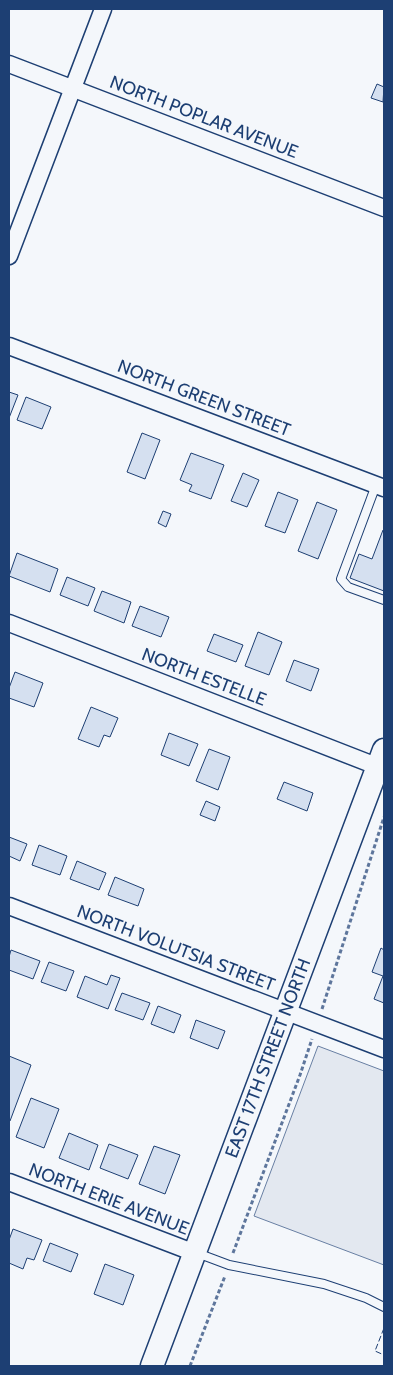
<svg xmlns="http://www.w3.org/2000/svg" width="393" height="1375" viewBox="0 0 393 1375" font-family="Cabin,sans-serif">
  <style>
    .parking { fill: #e3e8f0; stroke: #687fa3 }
    .building { fill: #d5e0f0; stroke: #1d3f73 }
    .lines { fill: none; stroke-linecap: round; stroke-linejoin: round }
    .lane-casing { stroke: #1d3f73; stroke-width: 10 }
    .street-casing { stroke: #1d3f73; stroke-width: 19 }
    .secondary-casing { stroke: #1d3f73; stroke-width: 25 }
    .path { stroke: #5e769c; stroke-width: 3; stroke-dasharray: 4 2.5; stroke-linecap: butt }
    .lane { stroke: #f4f7fb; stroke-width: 8 }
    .street { stroke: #f4f7fb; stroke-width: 16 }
    .secondary { stroke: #f4f7fb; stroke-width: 22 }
    .fence { stroke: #1d3f73; stroke-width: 1; stroke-dasharray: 6 2.5; stroke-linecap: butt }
    .labels { text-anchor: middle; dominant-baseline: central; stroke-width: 4; stroke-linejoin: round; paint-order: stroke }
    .street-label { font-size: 18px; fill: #1d3f73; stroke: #f4f7fb }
  </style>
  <rect width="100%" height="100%" fill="#f4f7fb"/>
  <path class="parking" d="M 318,1046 L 384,1071 L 384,1265 L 254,1216 Z"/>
  <g class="building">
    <path d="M 377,84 L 384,87 L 383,102 L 371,98 Z"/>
    <path d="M 9,392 L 18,395 L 9,418 Z"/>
    <path d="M 26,397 L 51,407 L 42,429 L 17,420 Z"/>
    <path d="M 142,433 L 160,440 L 145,479 L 127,472 Z"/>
    <path d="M 191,453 L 224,465 L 211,499 L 189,491 L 192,485 L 180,480 Z"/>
    <path d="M 243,473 L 259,480 L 247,507 L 231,501 Z"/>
    <path d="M 278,492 L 298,500 L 285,533 L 265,526 Z"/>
    <path d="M 317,502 L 337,510 L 318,559 L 298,551 Z"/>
    <path d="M 163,511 L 171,514 L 166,527 L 158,523 Z"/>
    <path d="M 383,530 L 384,531 L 384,591 L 350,578 L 359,554 L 372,559 Z"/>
    <path d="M 17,553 L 58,569 L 50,592 L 9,576 Z"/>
    <path d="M 67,577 L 95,588 L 88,606 L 60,595 Z"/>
    <path d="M 102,591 L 131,602 L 124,623 L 94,611 Z"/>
    <path d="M 140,606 L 169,617 L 161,637 L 132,626 Z"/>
    <path d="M 258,632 L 282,642 L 269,675 L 245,666 Z"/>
    <path d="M 214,634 L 243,645 L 236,662 L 207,651 Z"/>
    <path d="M 294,660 L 319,669 L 311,691 L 286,681 Z"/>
    <path d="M 15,672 L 43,683 L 34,707 L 9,698 L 9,688 Z"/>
    <path d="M 91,707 L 118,718 L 110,737 L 104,735 L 99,747 L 78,739 Z"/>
    <path d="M 169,733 L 198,744 L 189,766 L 161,755 Z"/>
    <path d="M 209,749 L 230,757 L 218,790 L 196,781 Z"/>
    <path d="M 284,782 L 313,793 L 307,811 L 277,799 Z"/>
    <path d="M 206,801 L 220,807 L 215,821 L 200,815 Z"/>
    <path d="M 9,837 L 27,844 L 20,861 L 9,856 Z"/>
    <path d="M 39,845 L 67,856 L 60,875 L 32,865 Z"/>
    <path d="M 77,861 L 106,873 L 99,890 L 70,879 Z"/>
    <path d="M 115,877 L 144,889 L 138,906 L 108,895 Z"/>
    <path d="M 381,948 L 384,950 L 384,1003 L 374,999 L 383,976 L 372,972 Z"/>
    <path d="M 11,950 L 40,961 L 33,979 L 9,970 L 9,957 Z"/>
    <path d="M 49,962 L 74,971 L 66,991 L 41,982 Z"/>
    <path d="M 111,975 L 120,978 L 108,1009 L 77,997 L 85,976 L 107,985 Z"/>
    <path d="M 122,993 L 150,1003 L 143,1020 L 115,1010 Z"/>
    <path d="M 158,1006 L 181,1015 L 174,1033 L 151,1024 Z"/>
    <path d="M 196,1020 L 225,1031 L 218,1049 L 190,1038 Z"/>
    <path d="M 9,1056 L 31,1065 L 10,1121 L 9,1120 Z"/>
    <path d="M 31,1098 L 59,1109 L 44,1148 L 16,1137 Z"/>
    <path d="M 69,1133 L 98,1145 L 89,1170 L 59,1158 Z"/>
    <path d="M 109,1144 L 138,1155 L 128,1179 L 100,1168 Z"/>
    <path d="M 154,1146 L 180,1155 L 165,1194 L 139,1184 Z"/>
    <path d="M 13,1229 L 42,1240 L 34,1260 L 27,1258 L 23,1269 L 9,1263 L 9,1240 Z"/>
    <path d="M 50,1243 L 78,1254 L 71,1272 L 43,1261 Z"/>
    <path d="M 105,1264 L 134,1275 L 123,1305 L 94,1294 Z"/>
  </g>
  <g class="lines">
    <defs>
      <g id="lane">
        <path d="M 376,485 L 341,579 L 348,587 L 384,600"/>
        <path d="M 197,1253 L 229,1265 L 324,1284 L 366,1298 L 384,1307"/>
      </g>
      <g id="street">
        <path d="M 9,64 L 384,208"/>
        <path d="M 9,256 L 103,9"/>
        <path d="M 9,346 L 384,488"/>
        <path d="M 9,623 L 384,769"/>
        <path d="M 9,906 L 384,1049"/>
        <path d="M 9,1182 L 195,1253"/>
      </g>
      <g id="secondary">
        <path id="s1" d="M 152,1366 L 384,750"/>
      </g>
    </defs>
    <use href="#lane" class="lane-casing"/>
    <use href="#street" class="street-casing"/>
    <use href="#secondary" class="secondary-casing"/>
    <g class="path">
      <path d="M 322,1009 L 384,817"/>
      <path d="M 233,1253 L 300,1075 L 312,1039"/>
      <path d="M 190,1366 L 225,1276"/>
    </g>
    <use href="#lane" class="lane"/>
    <use href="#street" class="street"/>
    <use href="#secondary" class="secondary"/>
    <path class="fence" d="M 384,1328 L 375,1351 L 384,1355"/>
  </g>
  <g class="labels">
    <g class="street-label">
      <text transform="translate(204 117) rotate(21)">NORTH POPLAR AVENUE</text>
      <text transform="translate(204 398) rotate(21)">NORTH GREEN STREET</text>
      <text transform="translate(204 677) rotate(21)">NORTH ESTELLE</text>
      <text transform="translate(176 948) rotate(21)">NORTH VOLUTSIA STREET</text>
      <text stroke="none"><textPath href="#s1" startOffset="329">EAST 17TH STREET NORTH</textPath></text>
      <text transform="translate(109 1199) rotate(21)">NORTH ERIE AVENUE</text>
    </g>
  </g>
  <rect width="393" height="1375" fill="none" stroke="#1d3f73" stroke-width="20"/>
</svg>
